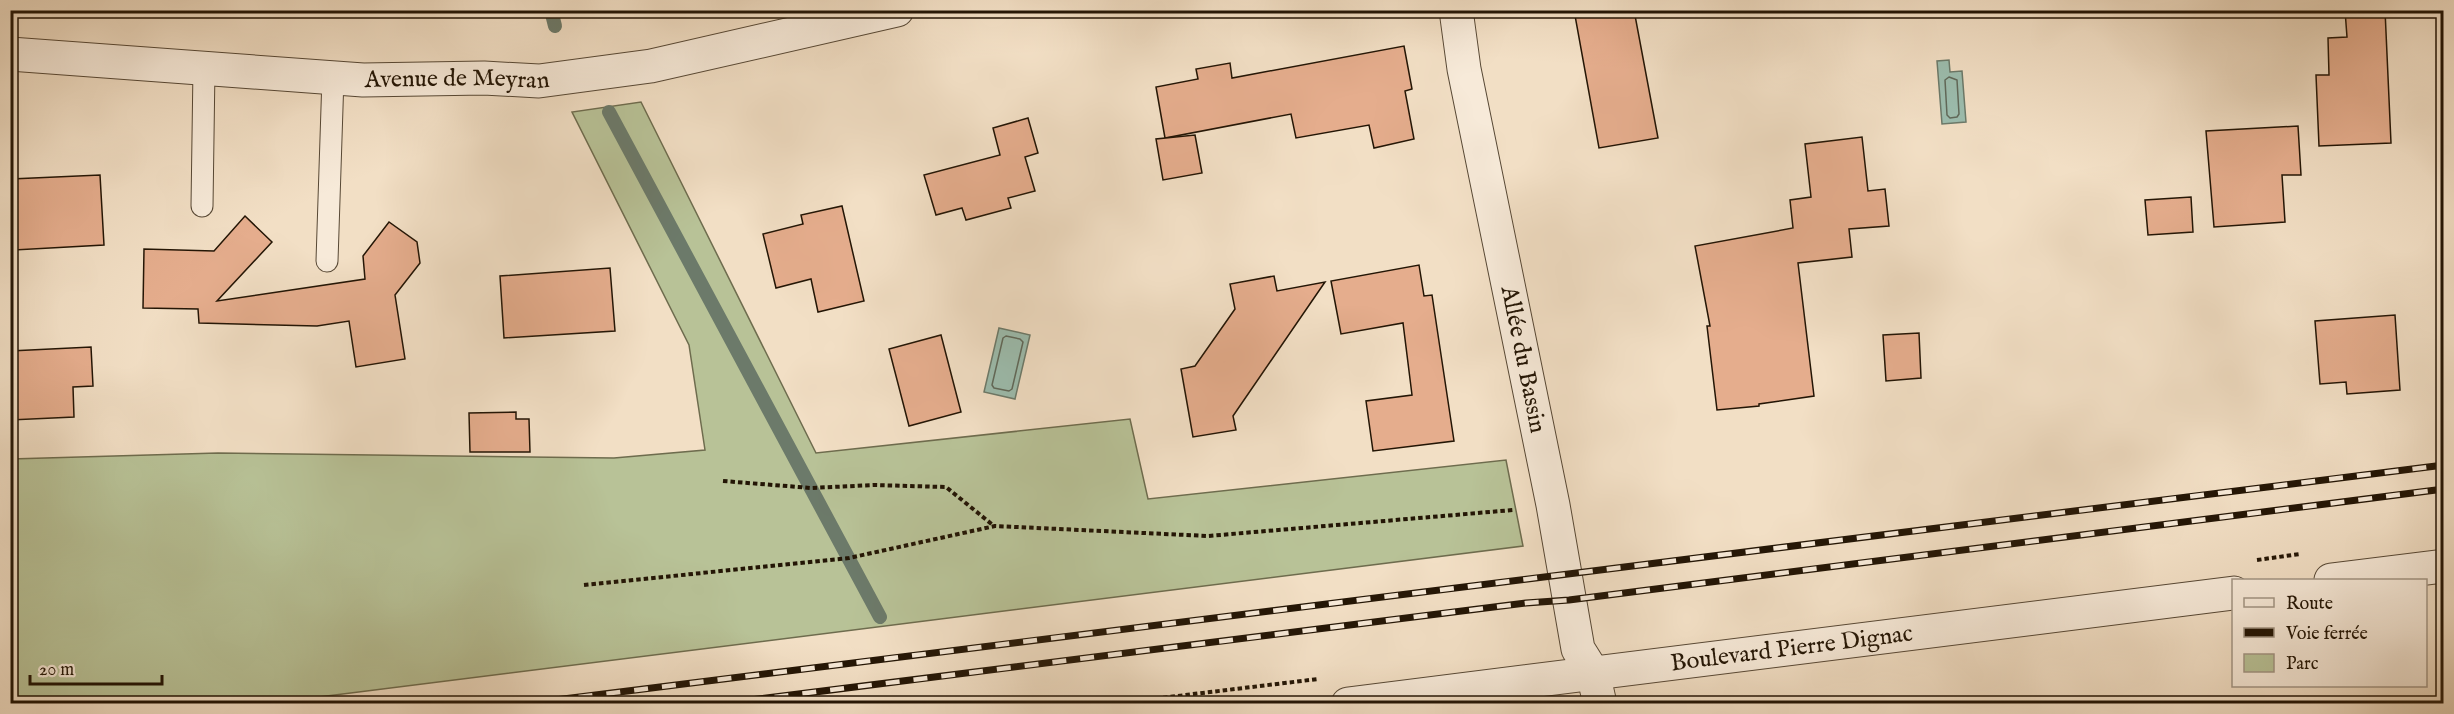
<svg xmlns="http://www.w3.org/2000/svg" width="2454" height="714" viewBox="0 0 2454 714" font-family="'IM FELL English',serif">
  <style>
    .green { fill: #b8c297; stroke: #6e6c4e; stroke-width: 1.5 }
    .water { fill: #9cbdae; stroke: #6c7a6a; stroke-width: 1.5 }
    .lines { fill: none; stroke-linecap: round; stroke-linejoin: round }
    .shore { stroke: #60695a; stroke-width: 1.5 }
    .stream { stroke: #6c7a6a; stroke-width: 14 }
    .building { fill: #e5ad8d; stroke: #231505; stroke-width: 1.5 }
    .service-casing { stroke: #574835; stroke-width: 23 }
    .minor-casing { stroke: #574835; stroke-width: 35 }
    .path { stroke: #231505; stroke-width: 4; stroke-dasharray: 4.5 3; stroke-linecap: butt }
    .service { stroke: #f7ead9; stroke-width: 21 }
    .minor { stroke: #f7ead9; stroke-width: 33 }
    .rail-casing { stroke: #231505; stroke-width: 7 }
    .rail { stroke: #f7ead9; stroke-width: 4.5; stroke-dasharray: 14; stroke-linecap: butt }
    .labels { text-anchor: middle; dominant-baseline: central; stroke-width: 4.5; stroke-linejoin: round; paint-order: stroke }
    .street-label { font-size: 24px; fill: #231505; stroke: #f7ead9 }
  </style>
  <rect width="100%" height="100%" fill="#f2dfc5"/>
  <filter id="stains"><feTurbulence type="fractalNoise" baseFrequency=".00333" numOctaves="4"/><feColorMatrix values="0 0 0 0 .2 0 0 0 0 .09 0 0 0 0 .02 0 0 0 .5 -.17"/></filter>
  <radialGradient id="worn" r=".72"><stop offset=".6" stop-color="#630" stop-opacity="0"/><stop offset="1" stop-color="#630" stop-opacity=".3"/></radialGradient>
  <path class="green" d="M 641,102 L 816,453 L 1130,419 L 1148,499 L 1506,460 L 1523,546 L 271,703 L 11,703 L 11,459 L 218,453 L 614,458 L 705,450 L 689,345 L 572,112 Z"/>
  <g class="water">
    <path d="M 1949,60 L 1950,72 L 1962,71 L 1966,122 L 1942,124 L 1937,61 Z"/>
    <path d="M 999,328 L 1030,335 L 1015,399 L 984,392 Z"/>
  </g>
  <g class="lines">
    <g class="shore">
      <path d="M 1949,77 L 1957,80 L 1959,114 L 1957,117 L 1950,118 L 1947,115 L 1945,80 Z"/>
      <path d="M 1006,336 L 1020,339 L 1023,342 L 1012,389 L 1009,391 L 994,388 L 992,385 L 1003,338 Z"/>
    </g>
    <g class="stream">
      <path d="M 551,10 L 555,26"/>
      <path d="M 609,112 L 880,617"/>
    </g>
  </g>
  <g class="building">
    <path d="M 1574,10 L 1634,10 L 1658,138 L 1599,148 Z"/>
    <path d="M 2345,10 L 2385,10 L 2391,143 L 2319,146 L 2316,75 L 2329,75 L 2328,38 L 2347,37 Z"/>
    <path d="M 1404,46 L 1412,89 L 1405,91 L 1414,139 L 1374,148 L 1369,125 L 1296,138 L 1291,114 L 1165,138 L 1156,87 L 1198,79 L 1196,69 L 1230,63 L 1232,78 Z"/>
    <path d="M 1028,118 L 1038,153 L 1025,157 L 1035,191 L 1008,198 L 1011,208 L 966,220 L 962,208 L 936,215 L 924,175 L 1000,155 L 993,128 Z"/>
    <path d="M 2298,126 L 2301,175 L 2282,175 L 2285,222 L 2214,227 L 2206,131 Z"/>
    <path d="M 1195,135 L 1202,173 L 1163,180 L 1156,139 Z"/>
    <path d="M 1862,137 L 1868,191 L 1885,189 L 1889,226 L 1849,229 L 1852,257 L 1798,263 L 1814,396 L 1759,404 L 1759,406 L 1717,410 L 1707,326 L 1710,326 L 1695,246 L 1793,228 L 1790,200 L 1811,197 L 1805,144 Z"/>
    <path d="M 100,175 L 104,245 L 14,250 L 11,179 Z"/>
    <path d="M 2191,197 L 2193,232 L 2148,235 L 2145,200 Z"/>
    <path d="M 842,206 L 864,301 L 818,312 L 811,279 L 776,288 L 763,234 L 803,224 L 801,215 Z"/>
    <path d="M 245,216 L 272,242 L 217,301 L 365,279 L 363,256 L 389,222 L 417,242 L 420,263 L 395,295 L 405,359 L 356,367 L 349,321 L 317,326 L 199,323 L 198,309 L 143,308 L 144,249 L 214,251 Z"/>
    <path d="M 1419,265 L 1424,296 L 1432,295 L 1454,441 L 1373,451 L 1366,401 L 1412,395 L 1403,323 L 1341,334 L 1331,281 Z"/>
    <path d="M 610,268 L 615,331 L 504,338 L 500,276 Z"/>
    <path d="M 1274,276 L 1277,291 L 1325,282 L 1233,416 L 1236,430 L 1193,437 L 1181,369 L 1195,366 L 1235,309 L 1230,284 Z"/>
    <path d="M 2395,315 L 2400,390 L 2347,394 L 2346,382 L 2320,384 L 2315,321 Z"/>
    <path d="M 1919,333 L 1921,378 L 1886,381 L 1883,335 Z"/>
    <path d="M 941,335 L 961,412 L 909,426 L 889,349 Z"/>
    <path d="M 91,347 L 93,386 L 73,387 L 74,417 L 10,420 L 10,351 Z"/>
    <path d="M 516,412 L 516,419 L 529,419 L 530,452 L 470,452 L 469,413 Z"/>
  </g>
  <g class="lines">
    <defs>
      <g id="service">
        <path d="M 202,206 L 204,68"/>
        <path d="M 327,261 L 333,77"/>
      </g>
      <g id="minor">
        <path id="s1" d="M 1456,10 L 1464,69 L 1553,505 L 1578,649 L 1593,673 L 1600,704"/>
        <path id="s2" d="M 10,54 L 363,80 L 484,78 L 539,81 L 651,66 L 897,10"/>
        <path d="M 2331,580 L 2444,566"/>
        <path id="s3" d="M 1348,704 L 2234,593"/>
      </g>
    </defs>
    <use href="#service" class="service-casing"/>
    <use href="#minor" class="minor-casing"/>
    <g class="path">
      <path d="M 723,481 L 811,488 L 874,485 L 946,487 L 994,526"/>
      <path d="M 2257,560 L 2300,554"/>
      <path d="M 584,585 L 849,558 L 995,526 L 1208,536 L 1513,510"/>
      <path d="M 1111,704 L 1318,679"/>
    </g>
    <use href="#service" class="service"/>
    <use href="#minor" class="minor"/>
    <defs>
      <g id="rail">
        <path d="M 523,704 L 2444,465"/>
        <path d="M 719,704 L 1526,603 L 1569,600 L 2444,489"/>
      </g>
    </defs>
    <use href="#rail" class="rail-casing"/>
    <use href="#rail" class="rail"/>
  </g>
  <g class="labels">
    <g class="street-label">
      <text stroke="none"><textPath href="#s2" startOffset="448">Avenue de Meyran</textPath></text>
      <text stroke="none"><textPath href="#s1" startOffset="356">Allée du Bassin</textPath></text>
      <text stroke="none"><textPath href="#s3" startOffset="447">Boulevard Pierre Dignac</textPath></text>
    </g>
  </g>
  <rect width="2454" height="714" fill="none" stroke="#f2dfc5" stroke-width="36"/>
  <rect x="12" y="12" width="2430" height="690" fill="none" stroke="#231505" stroke-width="3"/>
  <rect x="18" y="18" width="2418" height="678" fill="none" stroke="#231505" stroke-width="1.5"/>
  <rect x="2232" y="579" width="195" height="108" fill="#f7ead9" stroke="#a29584" stroke-width="1.5"/>
  <rect x="2244" y="598" width="30" height="9" fill="#f7ead9" stroke="#a29584" stroke-width="1.5"/>
  <text x="2286" y="609" font-size="18" fill="#231505">Route</text>
  <rect x="2244" y="628" width="30" height="9" fill="#231505" stroke="#a29584" stroke-width="1.5"/>
  <text x="2286" y="639" font-size="18" fill="#231505">Voie ferrée</text>
  <rect x="2244" y="654" width="30" height="18" fill="#b8c297" stroke="#a29584" stroke-width="1.5"/>
  <text x="2286" y="669" font-size="18" fill="#231505">Parc</text>
  <path d="M30 675v9h132v-9" fill="none" stroke="#231505" stroke-width="3"/>
  <text x="39" y="675" font-size="18" fill="#231505" stroke="#f7ead9" stroke-width="4.5" paint-order="stroke">20 m</text>
  <rect width="100%" height="100%" filter="url(#stains)"/>
  <rect width="100%" height="100%" fill="url(#worn)"/>
</svg>
